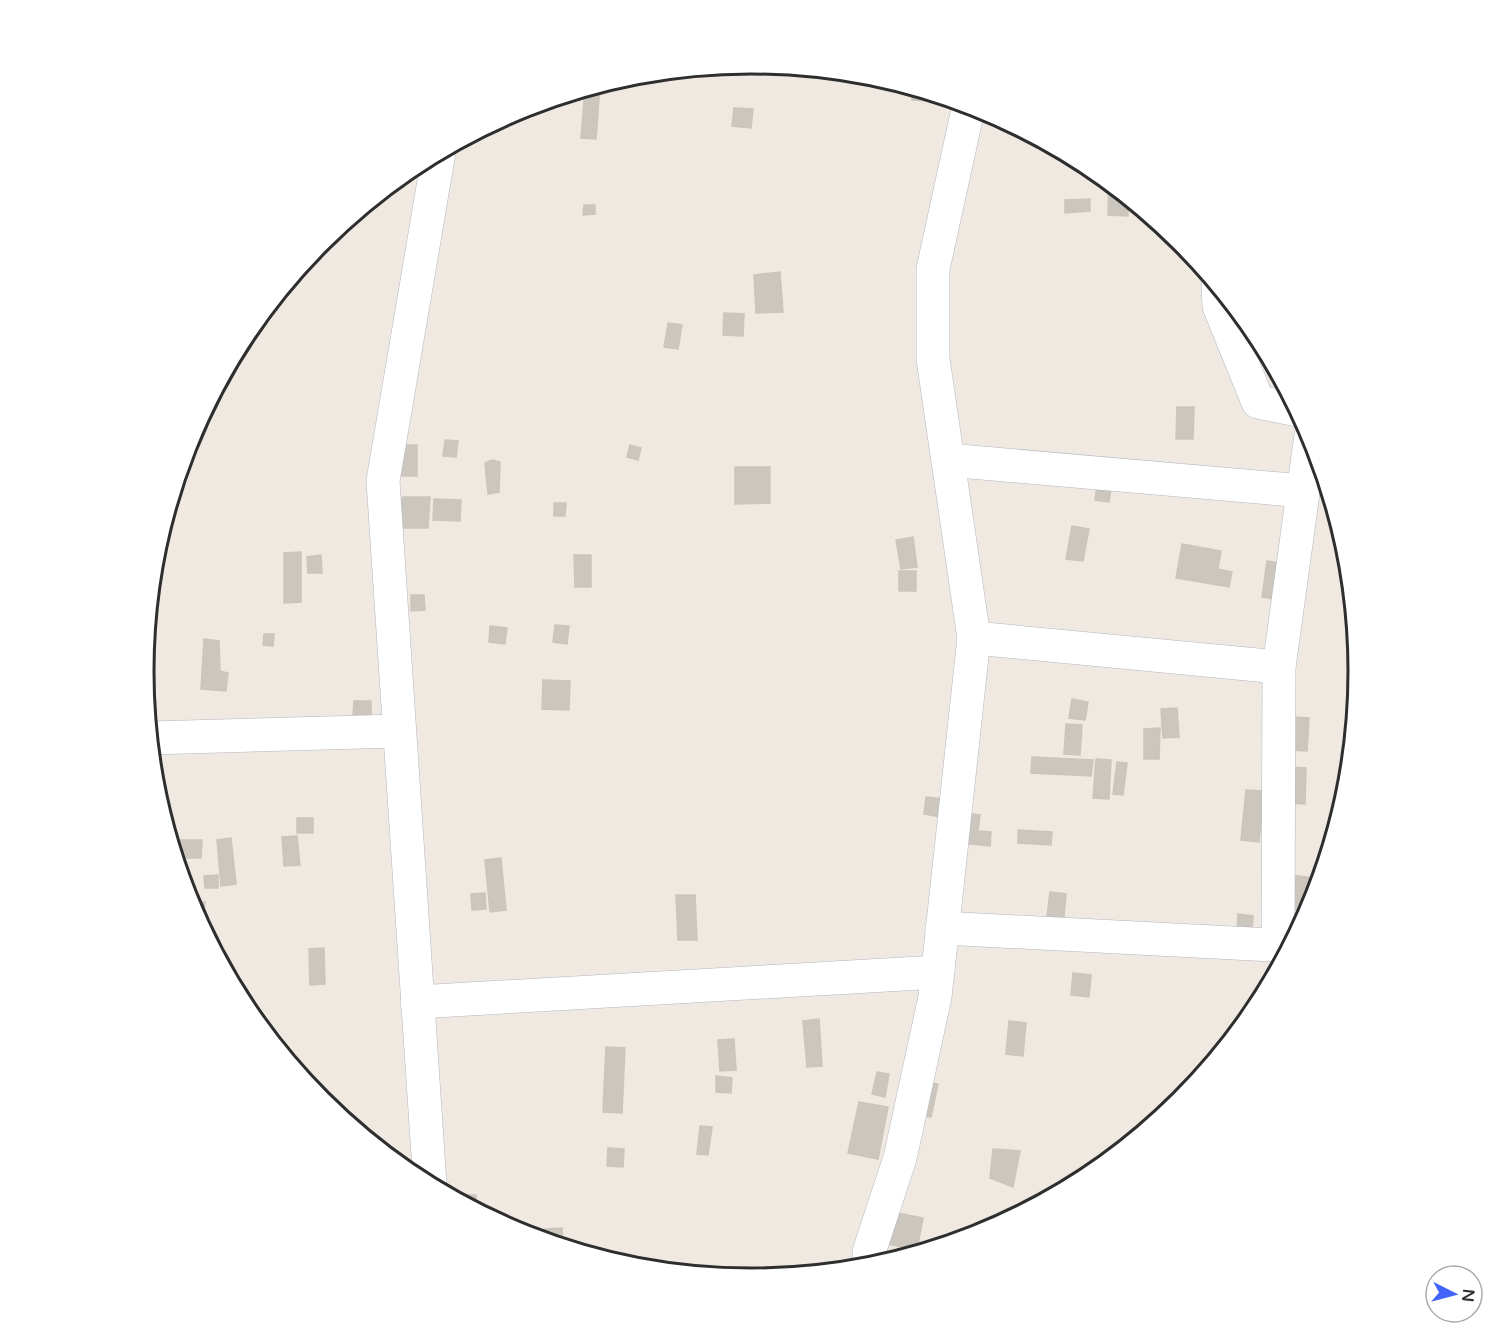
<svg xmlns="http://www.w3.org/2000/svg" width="1502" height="1342" viewBox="0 0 1502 1342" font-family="'Varela Round',sans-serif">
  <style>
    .building { fill: #cbc7bf; stroke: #cbc5ba; stroke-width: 1.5 }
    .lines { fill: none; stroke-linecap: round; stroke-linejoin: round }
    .minor-casing { stroke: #b4b7c1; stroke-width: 34 }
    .minor { stroke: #fff; stroke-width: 33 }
    .rim { fill: none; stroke: #2e2e2e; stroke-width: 3 }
  </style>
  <rect width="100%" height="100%" fill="#efe9e1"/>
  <g class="building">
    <path d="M 600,84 L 596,139 L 581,138 L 585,89 Z"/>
    <path d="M 913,88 L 931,93 L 930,101 L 912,100 Z"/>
    <path d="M 734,108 L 753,109 L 751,128 L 732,126 Z"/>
    <path d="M 1109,182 L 1128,198 L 1128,216 L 1108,215 Z"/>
    <path d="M 1090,199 L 1090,211 L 1065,213 L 1065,200 Z"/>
    <path d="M 584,205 L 595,205 L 595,214 L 583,215 Z"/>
    <path d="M 780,272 L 783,312 L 756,313 L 754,275 Z"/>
    <path d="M 724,313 L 744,314 L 743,336 L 723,335 Z"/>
    <path d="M 668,323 L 682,325 L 678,349 L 664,347 Z"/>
    <path d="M 1177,407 L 1194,407 L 1193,439 L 1176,439 Z"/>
    <path d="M 445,440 L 458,441 L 456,457 L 443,456 Z"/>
    <path d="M 398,445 L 417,445 L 417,476 L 399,476 Z"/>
    <path d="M 630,445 L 641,448 L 638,460 L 627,457 Z"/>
    <path d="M 492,460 L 500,462 L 499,492 L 488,494 L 485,463 Z"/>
    <path d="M 735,467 L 770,467 L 770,503 L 735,504 Z"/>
    <path d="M 1097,486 L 1111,488 L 1109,502 L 1095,500 Z"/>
    <path d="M 403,497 L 430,497 L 428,528 L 402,528 L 400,502 Z"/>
    <path d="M 434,499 L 461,500 L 460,521 L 433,520 Z"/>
    <path d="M 554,503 L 566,503 L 565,516 L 554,516 Z"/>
    <path d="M 1072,526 L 1089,529 L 1083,561 L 1066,559 Z"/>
    <path d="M 913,537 L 917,567 L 901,569 L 896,540 Z"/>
    <path d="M 1182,544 L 1221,551 L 1218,569 L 1232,572 L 1229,587 L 1176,578 Z"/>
    <path d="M 301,552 L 301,602 L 284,603 L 284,553 Z"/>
    <path d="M 321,555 L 322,573 L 308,573 L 307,557 Z"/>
    <path d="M 574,555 L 591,555 L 591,587 L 575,587 Z"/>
    <path d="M 1267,561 L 1286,564 L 1281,600 L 1262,597 Z"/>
    <rect x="899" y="571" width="17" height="20"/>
    <path d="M 411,595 L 424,595 L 425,610 L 411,611 Z"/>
    <path d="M 555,625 L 569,626 L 567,644 L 553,642 Z"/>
    <path d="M 490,626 L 507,628 L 505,644 L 489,642 Z"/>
    <path d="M 264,634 L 274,634 L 273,646 L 263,645 Z"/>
    <path d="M 204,639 L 219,641 L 220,671 L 228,673 L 226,691 L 201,689 Z"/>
    <path d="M 543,680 L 570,681 L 569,710 L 542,709 Z"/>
    <path d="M 1072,699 L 1088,702 L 1085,720 L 1069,718 Z"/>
    <path d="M 354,701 L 371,701 L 371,715 L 353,717 Z"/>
    <path d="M 1177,708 L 1179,737 L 1163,738 L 1161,709 Z"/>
    <path d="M 1293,717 L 1309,718 L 1307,751 L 1291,750 Z"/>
    <path d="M 1066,724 L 1082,725 L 1080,755 L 1064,754 Z"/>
    <path d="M 1160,728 L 1159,759 L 1144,759 L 1144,729 Z"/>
    <path d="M 1032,757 L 1093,760 L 1091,776 L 1031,773 Z"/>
    <path d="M 1096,759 L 1111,760 L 1109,799 L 1093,798 Z"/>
    <path d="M 1117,762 L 1127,763 L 1123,795 L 1113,794 Z"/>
    <path d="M 1289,767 L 1306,768 L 1305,804 L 1288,803 Z"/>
    <path d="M 1246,790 L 1264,791 L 1259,842 L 1241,840 Z"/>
    <path d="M 926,797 L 943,799 L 941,817 L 924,814 Z"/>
    <path d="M 965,813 L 980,815 L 978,831 L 991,832 L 990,846 L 963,843 Z"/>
    <rect x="297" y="818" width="16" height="15"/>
    <path d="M 1018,830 L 1052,832 L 1051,845 L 1018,843 Z"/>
    <path d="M 297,836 L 300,865 L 284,866 L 282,837 Z"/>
    <path d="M 231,838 L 236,884 L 221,886 L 217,840 Z"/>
    <path d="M 171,840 L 202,840 L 201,858 L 175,858 Z"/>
    <path d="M 501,858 L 506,910 L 490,912 L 485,860 Z"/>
    <path d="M 218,875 L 218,888 L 205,888 L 204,876 Z"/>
    <path d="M 1290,875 L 1314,878 L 1309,911 L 1285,908 Z"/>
    <path d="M 1050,892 L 1066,894 L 1063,927 L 1046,925 Z"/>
    <path d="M 485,893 L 486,909 L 472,910 L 471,894 Z"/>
    <path d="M 676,895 L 695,895 L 697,940 L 678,940 Z"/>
    <path d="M 190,901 L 205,902 L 203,917 L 196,916 L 190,904 Z"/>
    <path d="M 1238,914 L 1253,916 L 1252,933 L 1237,932 Z"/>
    <path d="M 324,948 L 325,984 L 310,985 L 309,949 Z"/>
    <path d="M 1073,973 L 1091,975 L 1089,997 L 1071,995 Z"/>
    <path d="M 819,1019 L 822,1066 L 807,1067 L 803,1021 Z"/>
    <path d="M 1009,1021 L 1026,1023 L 1023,1056 L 1006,1054 Z"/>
    <path d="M 734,1039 L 736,1070 L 720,1071 L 718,1040 Z"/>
    <path d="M 606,1047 L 625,1048 L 622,1113 L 603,1112 Z"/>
    <path d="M 877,1072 L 889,1074 L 885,1097 L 872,1094 Z"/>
    <path d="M 716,1076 L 732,1078 L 731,1093 L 716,1092 Z"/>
    <path d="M 920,1081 L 938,1084 L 931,1117 L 914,1113 Z"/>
    <path d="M 859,1102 L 888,1107 L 878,1159 L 848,1153 Z"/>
    <path d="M 700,1126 L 712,1127 L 708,1155 L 697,1154 Z"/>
    <path d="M 608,1148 L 624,1149 L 623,1167 L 607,1166 Z"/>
    <path d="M 993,1149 L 1020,1151 L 1013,1187 L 990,1178 Z"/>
    <path d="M 461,1195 L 476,1195 L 476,1210 L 461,1202 Z"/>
    <path d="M 893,1212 L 923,1218 L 917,1250 L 887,1244 Z"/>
    <path d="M 562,1228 L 563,1246 L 545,1241 L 545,1229 Z"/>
  </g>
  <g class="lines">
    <defs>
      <g id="minor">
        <path d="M 1218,286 L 1219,306 L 1258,402 L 1298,410"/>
        <path d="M 948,460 L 1303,491"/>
        <path d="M 974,638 L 1279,667"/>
        <path d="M 150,738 L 399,731"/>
        <path d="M 942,928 L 1290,946"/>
        <path d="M 1278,946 L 1279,667 L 1311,435"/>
        <path d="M 417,1002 L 938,972"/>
        <path d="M 430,1185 L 383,481 L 439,152"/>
        <path d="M 870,1267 L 869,1252 L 900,1158 L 935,997 L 974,638 L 933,359 L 933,269 L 969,105"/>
      </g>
    </defs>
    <use href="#minor" class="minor-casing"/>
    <use href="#minor" class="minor"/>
  </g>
  <path d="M0 0H1502V1342H0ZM154 671a597 597 0 1 1 1194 0a597 597 0 1 1-1194 0Z" fill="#fff" fill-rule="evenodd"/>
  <path class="rim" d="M154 671a597 597 0 1 1 1194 0a597 597 0 1 1-1194 0Z"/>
  <g transform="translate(1454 1294) rotate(96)"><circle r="28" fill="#ffffff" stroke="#ababab" stroke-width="1.5"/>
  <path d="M0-4.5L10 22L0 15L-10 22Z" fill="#4264fb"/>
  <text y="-9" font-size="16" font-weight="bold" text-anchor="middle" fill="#2e2e2e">N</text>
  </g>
</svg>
